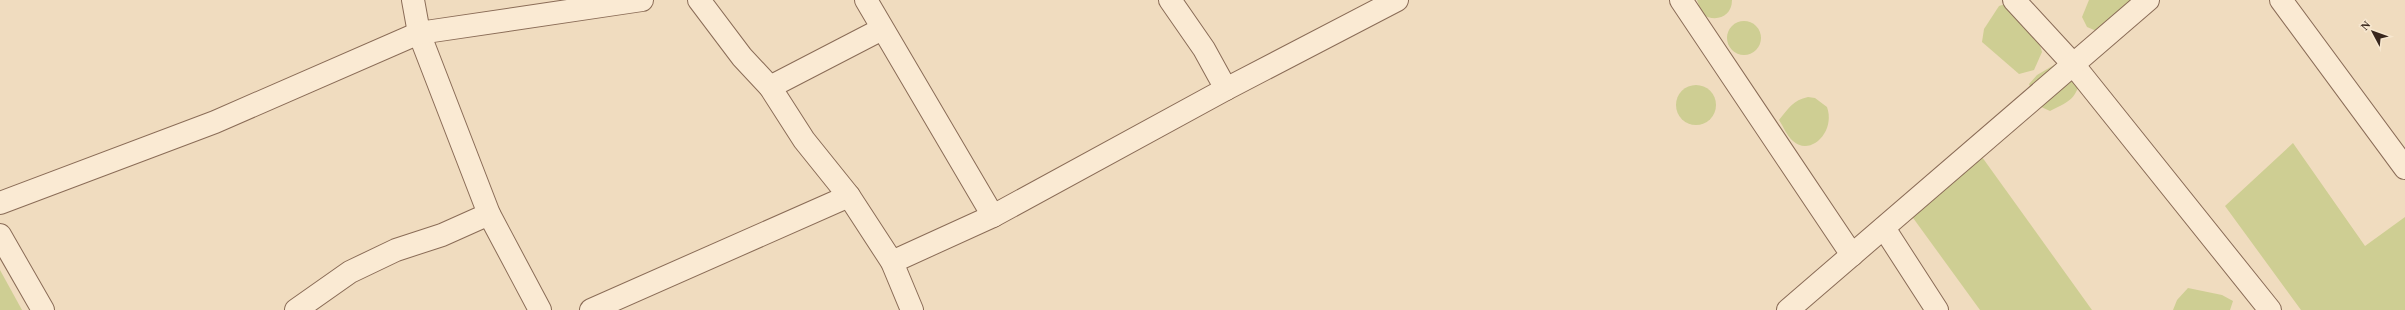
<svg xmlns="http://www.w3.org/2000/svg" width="2405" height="310" viewBox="0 0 2405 310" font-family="'Times New Roman',serif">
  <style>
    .green { fill: #cece93 }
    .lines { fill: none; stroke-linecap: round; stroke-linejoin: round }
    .minor-casing { stroke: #8a6c57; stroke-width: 24 }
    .minor { stroke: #faead3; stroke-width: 22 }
  </style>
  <rect width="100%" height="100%" fill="#f0dcbf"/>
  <g class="green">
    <path d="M 1697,0 L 1732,0 C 1732,17 1715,23 1702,14 Z"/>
    <path d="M 2089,0 L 2133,0 L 2099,32 L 2087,27 L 2082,17 Z"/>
    <path d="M 2005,4 L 2034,25 L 2042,52 L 2034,70 L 2019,74 L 1982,42 L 1984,29 L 1999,6 Z"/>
    <circle cx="1744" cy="38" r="17"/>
    <path d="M 2061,61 L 2082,75 C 2075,100 2072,100 2050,111 L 2037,105 L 2029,84 L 2037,75 Z"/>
    <circle cx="1696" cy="105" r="20"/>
    <path d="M 1808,97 L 1815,98 L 1827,107 C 1836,132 1810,157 1793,141 C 1787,136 1783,126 1779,120 C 1788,109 1793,100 1808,97 Z"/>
    <path d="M 2293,143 L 2365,246 L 2405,217 L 2405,310 L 2301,310 L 2225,206 Z"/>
    <path d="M 1982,157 L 2092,310 L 1980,310 L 1908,211 Z"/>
    <path d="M 0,270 L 22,310 L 0,310 Z"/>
    <path d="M 2188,288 L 2222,295 L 2233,301 L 2230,310 L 2173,310 L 2177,300 Z"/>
  </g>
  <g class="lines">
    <defs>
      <g id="minor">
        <path d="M 413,0 L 419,33 L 489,214 L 540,310"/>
        <path d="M 699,0 L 742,57 L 770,87 L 804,140 L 849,196 L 892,262 L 912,310"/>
        <path d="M 866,0 L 993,216"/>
        <path d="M 1170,0 L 1204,49 L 1226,89"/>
        <path d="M 1681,0 L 1852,255"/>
        <path d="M 2014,0 L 2072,63 L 2270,310"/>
        <path d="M 2281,0 L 2405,168"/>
        <path d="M 770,87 L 882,29"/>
        <path d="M 0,203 L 215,122 L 419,33 L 642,0"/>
        <path d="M 1884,228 L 1937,310"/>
        <path d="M 0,235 L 43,310"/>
        <path d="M 892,262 L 993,216 L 1226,89 L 1397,0"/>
        <path d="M 296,310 L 350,272 L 396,250 L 442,235 L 489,214"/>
        <path d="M 591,310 L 849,196"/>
        <path d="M 1788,310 L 2148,0"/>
      </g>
    </defs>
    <use href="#minor" class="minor-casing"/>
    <use href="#minor" class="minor"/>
  </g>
  <g transform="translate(2373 32) rotate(311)" stroke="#f7e7cf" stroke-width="3" paint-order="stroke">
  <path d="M0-3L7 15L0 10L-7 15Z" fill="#38261c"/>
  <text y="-6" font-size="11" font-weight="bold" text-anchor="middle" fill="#38261c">N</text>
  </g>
</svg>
